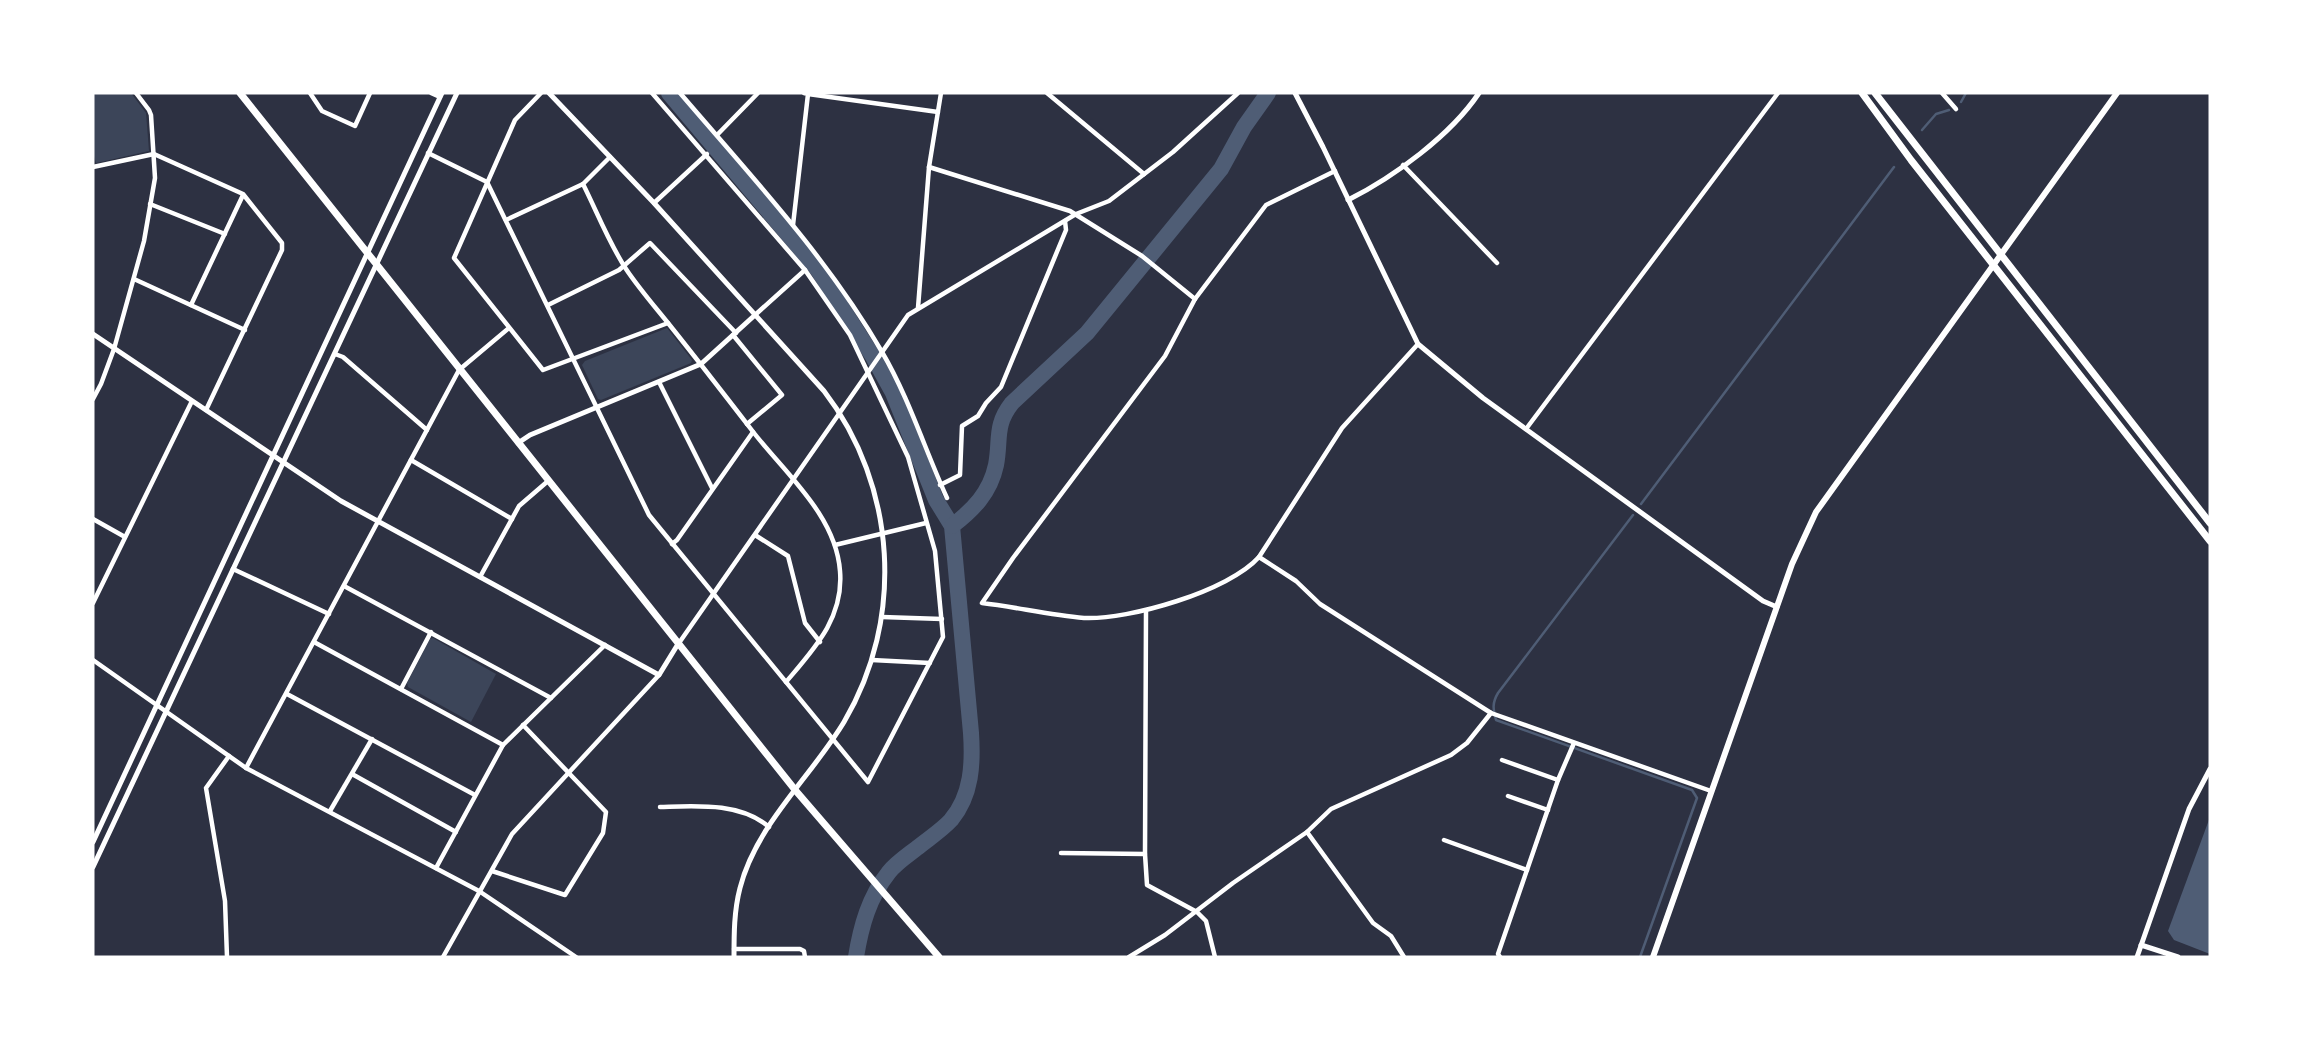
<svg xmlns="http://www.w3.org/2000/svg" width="2303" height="1050" viewBox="0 0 2303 1050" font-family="'Roboto Serif',serif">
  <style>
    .green { fill: #3c4559 }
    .water { fill: #4f5d75 }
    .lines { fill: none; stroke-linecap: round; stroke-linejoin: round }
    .stream { stroke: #4f5d75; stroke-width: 2.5 }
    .river { stroke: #4f5d75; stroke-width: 16 }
    .minor { stroke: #fff; stroke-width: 4.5 }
    .tertiary { stroke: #fff; stroke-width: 5 }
    .secondary { stroke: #fff; stroke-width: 6 }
    .primary { stroke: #fff; stroke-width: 7 }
    .trunk { stroke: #fff; stroke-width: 7 }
  </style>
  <rect width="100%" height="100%" fill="#2d3142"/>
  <g class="green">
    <path d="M 96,93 L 131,93 L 146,113 L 149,151 L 96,163 L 93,153 L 93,95 Z"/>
    <path d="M 667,328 L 692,360 L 691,363 L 601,400 L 598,399 L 582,365 L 585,361 Z"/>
    <path d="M 433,638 L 496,674 L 471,722 L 408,687 L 407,683 L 430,639 Z"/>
  </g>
  <path class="water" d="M 2210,817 L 2210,954 L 2174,940 L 2168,931 Z"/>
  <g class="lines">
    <g class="stream">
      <path d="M 1961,102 L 1966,93"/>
      <path d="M 1922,130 L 1936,114 L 1949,110"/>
      <path d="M 1641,504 L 1894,167"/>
      <path d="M 1633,515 L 1498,693 C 1492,703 1493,709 1496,720 L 1692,790 L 1697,798 L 1640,957"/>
    </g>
    <g class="river">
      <path d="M 669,93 L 818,270 L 872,355 L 893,393 L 936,500 L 952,526 L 971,733 C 973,763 972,795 951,820 C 942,830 928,839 917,848 C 908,855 896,863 889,872 C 869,897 861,926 856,957"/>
      <path d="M 952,526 C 973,510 990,493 996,465 C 1001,439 994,426 1012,403 L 1087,333 L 1221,169 L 1244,127 L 1268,93"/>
    </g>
    <g class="minor">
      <path d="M 310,93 L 322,111 L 355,126 L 370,93"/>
      <path d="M 431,93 L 440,97"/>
      <path d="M 541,93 L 515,120 L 454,258 L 543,370 L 668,323"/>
      <path d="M 680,93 C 751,176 827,257 882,352 C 909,398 925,450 947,498"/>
      <path d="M 1047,93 L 1144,174"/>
      <path d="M 1942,93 L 1956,109"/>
      <path d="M 808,94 L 938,112"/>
      <path d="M 717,135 L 758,93"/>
      <path d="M 428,153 L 487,182 L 649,515 L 868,782 L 943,637 L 935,551 L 908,457 L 850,335 L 805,270 L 652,93"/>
      <path d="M 1403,165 L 1497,263"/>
      <path d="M 93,167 L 154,154 L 243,194 L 282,243 L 282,250 L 206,410"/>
      <path d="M 929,167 L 1070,211 L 1142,256 L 1195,299"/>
      <path d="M 1335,171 L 1266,205 L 1195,299 L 1165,356 L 1013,558 L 982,603 C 1016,607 1049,615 1084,618 C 1129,620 1229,591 1259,557 L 1342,428 L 1418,344"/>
      <path d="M 583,184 C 597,212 609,243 626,269 C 640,290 657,309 672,328 C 700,363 727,398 754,433 C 786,474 836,516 840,571 C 844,618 814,649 786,682"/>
      <path d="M 654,203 L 707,154"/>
      <path d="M 150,204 L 225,234"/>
      <path d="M 506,220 L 583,184 L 610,157"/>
      <path d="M 793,225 L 808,94 L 804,93"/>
      <path d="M 134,279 L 245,330"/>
      <path d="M 191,305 L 243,195"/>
      <path d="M 548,305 L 619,270 L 650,243 L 736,333"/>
      <path d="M 918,308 L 929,167 L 941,93"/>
      <path d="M 755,315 L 805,270"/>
      <path d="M 733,335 L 782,395 L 747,424"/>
      <path d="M 335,354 L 343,357 L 427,430"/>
      <path d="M 659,382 L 712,488"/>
      <path d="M 93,399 L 101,384 L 114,349 L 144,241 L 155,178 L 151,115 L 149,110 L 136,93"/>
      <path d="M 1526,429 L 1778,93"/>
      <path d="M 411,460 L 512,519"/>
      <path d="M 940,485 L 960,475 L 962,426 L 978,416 L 986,403 L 1001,387 L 1066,230 L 1065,221"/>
      <path d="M 93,519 L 125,537"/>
      <path d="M 755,535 L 788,556 L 805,623 L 820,642"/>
      <path d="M 672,544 L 677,540 L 753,432"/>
      <path d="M 835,545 L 926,523"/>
      <path d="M 1259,557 L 1296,581 L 1320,604 L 1491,713 L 1711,791"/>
      <path d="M 233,569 L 329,614"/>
      <path d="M 480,577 L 519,506 L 548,481"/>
      <path d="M 344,586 L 551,698"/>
      <path d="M 93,603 L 192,401"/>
      <path d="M 1146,611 L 1145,854 L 1147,885 L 1197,912 L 1206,921 L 1215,957"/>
      <path d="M 882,617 L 942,619"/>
      <path d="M 314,642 L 503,745"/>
      <path d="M 679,643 L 908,315 L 1076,214 L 1109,201 L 1173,152 L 1238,93"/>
      <path d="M 93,660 L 246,768 L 479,891 L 576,957"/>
      <path d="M 872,660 L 930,663"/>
      <path d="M 401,689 L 431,632"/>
      <path d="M 287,694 L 475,795"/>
      <path d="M 1502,760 L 1558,780"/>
      <path d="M 246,768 L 459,370 L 509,328"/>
      <path d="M 352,774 L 456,832"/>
      <path d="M 1508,796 L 1548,810"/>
      <path d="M 660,807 C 695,806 740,802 769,827"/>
      <path d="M 330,811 L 372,739"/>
      <path d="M 1307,832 L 1373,923 L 1391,936 L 1404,957"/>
      <path d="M 1444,840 L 1527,870"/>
      <path d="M 1061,853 L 1145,854"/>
      <path d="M 436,868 L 503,745 L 605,645"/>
      <path d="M 492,871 L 565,895 L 603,833 L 606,812 L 523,725"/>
      <path d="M 734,949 L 800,949 L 804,951 L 805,957"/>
      <path d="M 227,957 L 225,901 L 206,788 L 229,756"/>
      <path d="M 443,957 L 512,834 L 659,675"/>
      <path d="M 1129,957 L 1165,935 L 1233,883 L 1307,832 L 1331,809 L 1451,755 L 1467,743 L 1491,713"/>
      <path d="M 1500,957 L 1498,954 L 1558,780 L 1574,743"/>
    </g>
    <g class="tertiary">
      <path d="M 549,93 L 654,203 L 824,391 C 897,486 905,619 844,722 C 811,777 756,825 740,888 C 734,911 734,934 734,957"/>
      <path d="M 1295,93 L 1323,147 L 1418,344 L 1483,398 L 1763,601 L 1777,607"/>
      <path d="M 1348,200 C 1394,177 1451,135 1479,93"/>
      <path d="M 93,334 L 341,501 L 659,675 L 678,644"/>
      <path d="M 518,443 L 530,435 L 701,364 L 755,315"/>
      <path d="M 93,842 L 442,93"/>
      <path d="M 93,867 L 457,93"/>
      <path d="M 2141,945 L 2178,957"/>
      <path d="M 2137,957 L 2189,809 L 2210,769"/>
    </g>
    <path class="secondary" d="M 1653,957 L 1792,564 L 1816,512 L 2117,93"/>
    <path class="primary" d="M 240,93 L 796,791 L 939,957"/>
    <g class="trunk">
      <path d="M 1862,93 L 1911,160 L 2210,541"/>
      <path d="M 1875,93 L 2210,523"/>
    </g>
  </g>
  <rect width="2303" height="1050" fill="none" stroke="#ffffff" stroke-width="189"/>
</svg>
